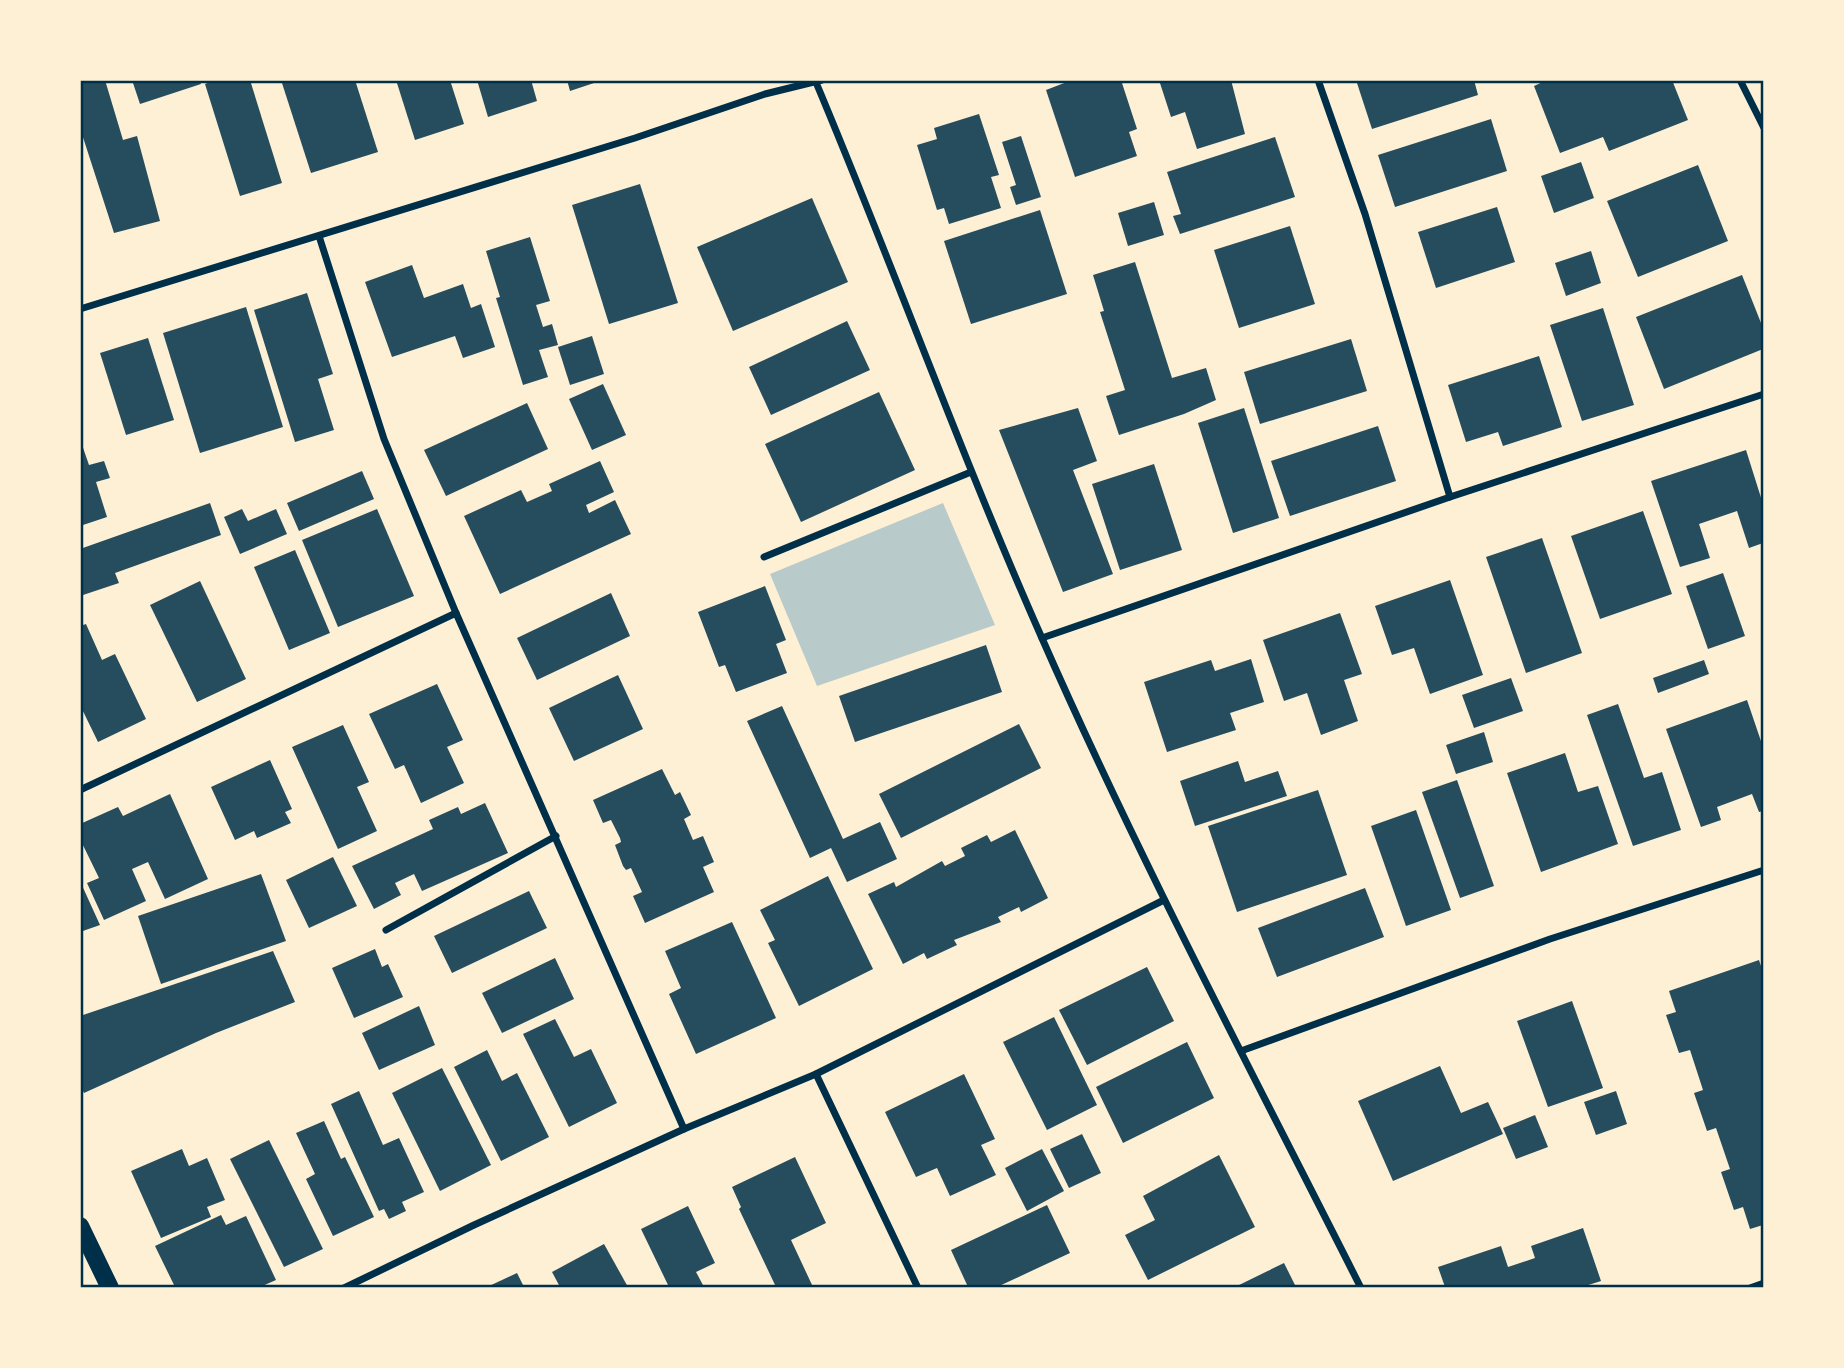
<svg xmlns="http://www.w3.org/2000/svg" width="1844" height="1368" viewBox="0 0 1844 1368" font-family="'Crimson Pro',serif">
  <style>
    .green { fill: #b9caca }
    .building { fill: #264d5e }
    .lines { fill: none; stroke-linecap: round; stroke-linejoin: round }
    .minor { stroke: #003049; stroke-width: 7 }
    .primary { stroke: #003049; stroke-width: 18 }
    .neatline { fill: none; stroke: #003049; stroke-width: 2.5 }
  </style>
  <rect width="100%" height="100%" fill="#fdf0d5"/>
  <path class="green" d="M 943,503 L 995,625 L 817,686 L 770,574 Z"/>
  <g class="building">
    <path d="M 80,80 L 105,80 L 123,140 L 137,136 L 160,221 L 114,233 L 80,128 Z"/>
    <path d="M 132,80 L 199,80 L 201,84 L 140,104 Z"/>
    <path d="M 215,80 L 250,80 L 282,183 L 240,196 L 205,84 Z"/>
    <path d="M 281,80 L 355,80 L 378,152 L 311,173 Z"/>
    <path d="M 396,80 L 450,80 L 464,124 L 415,140 Z"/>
    <path d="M 477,80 L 531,80 L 537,101 L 488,117 Z"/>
    <path d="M 567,80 L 600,80 L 600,81 L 570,91 Z"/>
    <path d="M 1072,80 L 1121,80 L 1137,129 L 1129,132 L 1137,156 L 1075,177 L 1046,90 Z"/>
    <path d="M 1159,80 L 1231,80 L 1245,134 L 1197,149 L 1185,112 L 1171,117 Z"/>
    <path d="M 1356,80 L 1474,80 L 1478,95 L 1372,129 Z"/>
    <path d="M 1547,80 L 1672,80 L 1688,120 L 1609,151 L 1603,137 L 1560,153 L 1534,86 Z"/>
    <path d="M 979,114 L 999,175 L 991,177 L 1001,208 L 949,224 L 944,208 L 937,210 L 917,145 L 937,139 L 934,128 Z"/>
    <path d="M 1491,119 L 1507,171 L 1395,207 L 1378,155 Z"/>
    <path d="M 1021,136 L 1041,197 L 1016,205 L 1010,187 L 1016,185 L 1002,142 Z"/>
    <path d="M 1275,137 L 1295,197 L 1180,234 L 1173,216 L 1181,214 L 1167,172 Z"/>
    <path d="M 1581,162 L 1594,198 L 1554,213 L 1541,176 Z"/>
    <path d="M 1698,165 L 1728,241 L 1638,277 L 1607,201 Z"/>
    <path d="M 640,184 L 678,303 L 609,324 L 572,205 Z"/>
    <path d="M 812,198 L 848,282 L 733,331 L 697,247 Z"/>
    <path d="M 1154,202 L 1164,235 L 1128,246 L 1118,213 Z"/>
    <path d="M 1497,207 L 1515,262 L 1436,288 L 1418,232 Z"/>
    <path d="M 1040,210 L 1067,294 L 971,324 L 944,241 Z"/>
    <path d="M 1290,226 L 1315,304 L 1239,328 L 1214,250 Z"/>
    <path d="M 530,237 L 550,301 L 536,305 L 543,327 L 552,324 L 558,345 L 539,350 L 548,377 L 523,385 L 496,298 L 500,297 L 486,251 Z"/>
    <path d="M 1591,251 L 1601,283 L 1566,296 L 1555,263 Z"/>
    <path d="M 1135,262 L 1172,378 L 1206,368 L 1216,400 L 1184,414 L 1119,435 L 1106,396 L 1125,390 L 1100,312 L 1104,311 L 1093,275 Z"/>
    <path d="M 412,265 L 424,298 L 463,284 L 471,308 L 481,304 L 495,347 L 463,358 L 455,336 L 392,357 L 365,282 Z"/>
    <path d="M 1742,275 L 1763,328 L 1763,349 L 1664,389 L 1636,317 Z"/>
    <path d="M 307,293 L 333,374 L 318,379 L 334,430 L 295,442 L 254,310 Z"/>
    <path d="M 246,307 L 283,427 L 200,453 L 163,333 Z"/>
    <path d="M 1603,308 L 1634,405 L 1582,421 L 1550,325 Z"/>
    <path d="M 847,321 L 870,370 L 771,415 L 749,367 Z"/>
    <path d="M 592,336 L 604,374 L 570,385 L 558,347 Z"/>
    <path d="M 148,338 L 174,420 L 126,435 L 100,353 Z"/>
    <path d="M 1351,339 L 1367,391 L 1260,424 L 1244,372 Z"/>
    <path d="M 1539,356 L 1562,427 L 1503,446 L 1498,432 L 1466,442 L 1448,385 Z"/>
    <path d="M 603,384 L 626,435 L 592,450 L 569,399 Z"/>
    <path d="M 879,392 L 915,470 L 801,522 L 765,444 Z"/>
    <path d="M 527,403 L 548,449 L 446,496 L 424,450 Z"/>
    <path d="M 1078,408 L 1097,461 L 1073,470 L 1113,574 L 1063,592 L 999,430 Z"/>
    <path d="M 1244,408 L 1279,518 L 1233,533 L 1198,423 Z"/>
    <path d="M 1378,426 L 1396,481 L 1290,516 L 1271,461 Z"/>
    <path d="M 80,439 L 89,465 L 104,461 L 110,478 L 96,482 L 107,517 L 80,526 Z"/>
    <path d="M 1746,450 L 1763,504 L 1763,543 L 1749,548 L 1737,511 L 1699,524 L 1710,558 L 1680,567 L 1651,481 Z"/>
    <path d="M 600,461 L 614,492 L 586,505 L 589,513 L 615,500 L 631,534 L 500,594 L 464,516 L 521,490 L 527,502 L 552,491 L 549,484 Z"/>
    <path d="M 1154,464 L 1182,550 L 1120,570 L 1092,484 Z"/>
    <path d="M 362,471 L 374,499 L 299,531 L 287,503 Z"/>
    <path d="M 210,503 L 221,535 L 115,573 L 119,583 L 80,596 L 80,549 Z"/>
    <path d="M 242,509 L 248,521 L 276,509 L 287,534 L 240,554 L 224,517 Z"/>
    <path d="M 377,509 L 414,596 L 338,627 L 302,540 Z"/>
    <path d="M 1643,511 L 1672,594 L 1600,619 L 1571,536 Z"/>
    <path d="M 1542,538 L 1582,653 L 1526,673 L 1486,557 Z"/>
    <path d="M 295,550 L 330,633 L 289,650 L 254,567 Z"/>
    <path d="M 1723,573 L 1745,636 L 1708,649 L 1686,586 Z"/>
    <path d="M 1450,580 L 1483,675 L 1430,694 L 1414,648 L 1392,655 L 1375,606 Z"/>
    <path d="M 200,581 L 246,679 L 197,702 L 150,605 Z"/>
    <path d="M 765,586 L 786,640 L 776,644 L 787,673 L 736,692 L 725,665 L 719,667 L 698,612 Z"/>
    <path d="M 611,593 L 630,636 L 537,680 L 517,638 Z"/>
    <path d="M 1340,613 L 1362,674 L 1344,680 L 1358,721 L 1321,735 L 1307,693 L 1284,701 L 1263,640 Z"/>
    <path d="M 86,624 L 102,660 L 115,654 L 146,719 L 98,742 L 80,705 L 80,626 Z"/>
    <path d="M 986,645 L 1002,692 L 855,742 L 839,696 Z"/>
    <path d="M 1251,659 L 1264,702 L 1230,713 L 1236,730 L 1167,752 L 1144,682 L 1211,660 L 1215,671 Z"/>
    <path d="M 1704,660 L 1709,674 L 1658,693 L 1653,678 Z"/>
    <path d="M 618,675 L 643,729 L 574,761 L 549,708 Z"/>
    <path d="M 1511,678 L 1523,711 L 1474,728 L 1462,695 Z"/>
    <path d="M 437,684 L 463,740 L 447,747 L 464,783 L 421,803 L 404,765 L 395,769 L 369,714 Z"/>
    <path d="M 1747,700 L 1763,747 L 1763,811 L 1759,812 L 1752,794 L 1717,807 L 1721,820 L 1701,827 L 1666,729 Z"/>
    <path d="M 1618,704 L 1644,778 L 1662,772 L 1681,830 L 1633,846 L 1587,715 Z"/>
    <path d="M 782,706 L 843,839 L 880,822 L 897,859 L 847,882 L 831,848 L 810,858 L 747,721 Z"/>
    <path d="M 1019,724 L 1041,768 L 901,838 L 879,794 Z"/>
    <path d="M 343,725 L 369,782 L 357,787 L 377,831 L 338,849 L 292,747 Z"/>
    <path d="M 1484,732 L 1493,762 L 1456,774 L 1446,745 Z"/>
    <path d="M 1565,753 L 1578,792 L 1598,786 L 1618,844 L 1541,872 L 1507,773 Z"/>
    <path d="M 270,760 L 292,809 L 285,812 L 291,823 L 257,838 L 254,831 L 235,840 L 211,787 Z"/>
    <path d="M 1238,761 L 1245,782 L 1278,771 L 1287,796 L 1195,826 L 1180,781 Z"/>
    <path d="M 662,769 L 675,795 L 680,792 L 691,815 L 684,819 L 693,840 L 703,836 L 714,862 L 703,867 L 714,892 L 645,923 L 633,896 L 642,892 L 631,868 L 626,870 L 623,866 L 615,845 L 621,842 L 620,838 L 611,820 L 603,823 L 593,800 Z"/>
    <path d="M 1457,780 L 1494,886 L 1460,898 L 1422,792 Z"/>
    <path d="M 1318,790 L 1347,875 L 1237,912 L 1208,826 Z"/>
    <path d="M 170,794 L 208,879 L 165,899 L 148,862 L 132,869 L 146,901 L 104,920 L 87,883 L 99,878 L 80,839 L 80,824 L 118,807 L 123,816 Z"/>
    <path d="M 485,803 L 508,853 L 422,891 L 414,874 L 395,883 L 401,895 L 374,909 L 352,866 L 433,829 L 429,820 L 458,807 L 461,814 Z"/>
    <path d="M 1416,810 L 1451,910 L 1406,926 L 1371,826 Z"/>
    <path d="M 1015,830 L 1048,898 L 1021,912 L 1019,907 L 998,917 L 1001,922 L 954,940 L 957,945 L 927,959 L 924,953 L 903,964 L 868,894 L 894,882 L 896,887 L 942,861 L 945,866 L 965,856 L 961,848 L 987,835 L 991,842 Z"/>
    <path d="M 333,857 L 357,906 L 309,928 L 286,880 Z"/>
    <path d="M 261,874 L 286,941 L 161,984 L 138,916 Z"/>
    <path d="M 828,876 L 873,969 L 799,1006 L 768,943 L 775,940 L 760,910 Z"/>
    <path d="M 80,881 L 100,925 L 80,932 Z"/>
    <path d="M 1365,888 L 1384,937 L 1277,977 L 1258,928 Z"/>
    <path d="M 529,891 L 547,928 L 452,973 L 434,936 Z"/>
    <path d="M 732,922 L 776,1018 L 696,1054 L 669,994 L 681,988 L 665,951 Z"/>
    <path d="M 375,949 L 382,967 L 388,964 L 403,997 L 354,1018 L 332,968 Z"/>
    <path d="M 273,951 L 295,1002 L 216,1033 L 84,1093 L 80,1085 L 80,1016 Z"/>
    <path d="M 555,958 L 574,999 L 502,1033 L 482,993 Z"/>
    <path d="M 1759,960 L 1763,972 L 1763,1225 L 1750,1229 L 1743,1207 L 1734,1210 L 1721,1172 L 1730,1169 L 1716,1128 L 1707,1131 L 1694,1093 L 1703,1090 L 1690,1050 L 1679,1053 L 1666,1015 L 1676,1012 L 1669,991 Z"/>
    <path d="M 1147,967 L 1174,1021 L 1087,1065 L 1059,1010 Z"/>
    <path d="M 1572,1001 L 1603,1088 L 1548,1107 L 1517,1021 Z"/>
    <path d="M 419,1006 L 435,1045 L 379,1070 L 362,1033 Z"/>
    <path d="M 1054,1017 L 1097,1105 L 1047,1130 L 1003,1042 Z"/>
    <path d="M 555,1019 L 574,1057 L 591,1049 L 617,1103 L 569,1127 L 523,1034 Z"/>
    <path d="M 1187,1042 L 1214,1098 L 1123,1143 L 1096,1087 Z"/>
    <path d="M 487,1050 L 502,1081 L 517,1073 L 549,1137 L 501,1161 L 454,1067 Z"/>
    <path d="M 1440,1066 L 1461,1113 L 1488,1102 L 1503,1134 L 1393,1181 L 1358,1101 Z"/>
    <path d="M 442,1068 L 491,1165 L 440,1191 L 392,1093 Z"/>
    <path d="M 964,1074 L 995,1139 L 981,1145 L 996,1175 L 950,1196 L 937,1168 L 916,1177 L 885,1112 Z"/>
    <path d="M 359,1091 L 383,1145 L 399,1138 L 424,1192 L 402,1202 L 406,1211 L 389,1219 L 384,1209 L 379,1211 L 331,1104 Z"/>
    <path d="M 1616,1091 L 1627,1124 L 1596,1135 L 1584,1102 Z"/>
    <path d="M 1535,1115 L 1548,1147 L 1516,1159 L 1503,1128 Z"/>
    <path d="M 324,1121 L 341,1159 L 345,1157 L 374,1217 L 333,1236 L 306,1179 L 315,1174 L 296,1133 Z"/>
    <path d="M 1082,1134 L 1101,1173 L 1069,1188 L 1050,1149 Z"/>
    <path d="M 269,1140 L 323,1249 L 284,1267 L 230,1159 Z"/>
    <path d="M 182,1149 L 189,1166 L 207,1158 L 225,1200 L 207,1207 L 211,1217 L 161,1238 L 131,1171 Z"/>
    <path d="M 1042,1149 L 1064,1191 L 1027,1211 L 1005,1168 Z"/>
    <path d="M 1219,1155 L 1255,1227 L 1148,1280 L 1125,1235 L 1155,1220 L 1143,1196 Z"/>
    <path d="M 795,1157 L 826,1223 L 791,1240 L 813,1287 L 776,1287 L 739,1209 L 741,1207 L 732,1187 Z"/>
    <path d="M 1047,1205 L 1070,1253 L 997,1287 L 968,1287 L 951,1250 Z"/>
    <path d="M 688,1206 L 715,1263 L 696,1272 L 704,1287 L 669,1287 L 641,1229 Z"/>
    <path d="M 221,1215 L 226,1225 L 246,1216 L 276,1280 L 260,1287 L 175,1287 L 155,1246 Z"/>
    <path d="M 1583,1228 L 1601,1281 L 1582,1287 L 1445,1287 L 1438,1267 L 1501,1246 L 1508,1267 L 1535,1258 L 1531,1246 Z"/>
    <path d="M 604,1244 L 628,1287 L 560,1287 L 552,1272 Z"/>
    <path d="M 1284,1263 L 1296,1287 L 1235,1287 Z"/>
    <path d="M 517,1273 L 524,1287 L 487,1287 Z"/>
  </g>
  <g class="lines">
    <g class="minor">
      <path d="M 815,80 C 893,265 960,453 1041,636 C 1138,857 1252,1072 1361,1288"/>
      <path d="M 1318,80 L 1365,214 L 1450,497"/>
      <path d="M 1740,80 L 1764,128"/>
      <path d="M 319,236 L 384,439 L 456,613 L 684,1129"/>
      <path d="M 80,309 L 635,138 L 765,94 L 822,80"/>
      <path d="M 764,557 L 971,472"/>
      <path d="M 1042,638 L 1450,497 L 1764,394"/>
      <path d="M 80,790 L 456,613"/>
      <path d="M 386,930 L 556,836"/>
      <path d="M 1241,1051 L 1550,939 L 1764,870"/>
      <path d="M 816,1074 L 918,1288"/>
      <path d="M 344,1288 L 474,1225 L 684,1129 L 816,1074 L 1164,900"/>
      <path d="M 1750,1288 L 1764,1283"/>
    </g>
    <path class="primary" d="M 80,1226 L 110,1288"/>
  </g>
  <rect width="1844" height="1368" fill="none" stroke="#fdf0d5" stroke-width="164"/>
  <rect x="82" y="82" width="1680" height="1204" class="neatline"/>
</svg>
